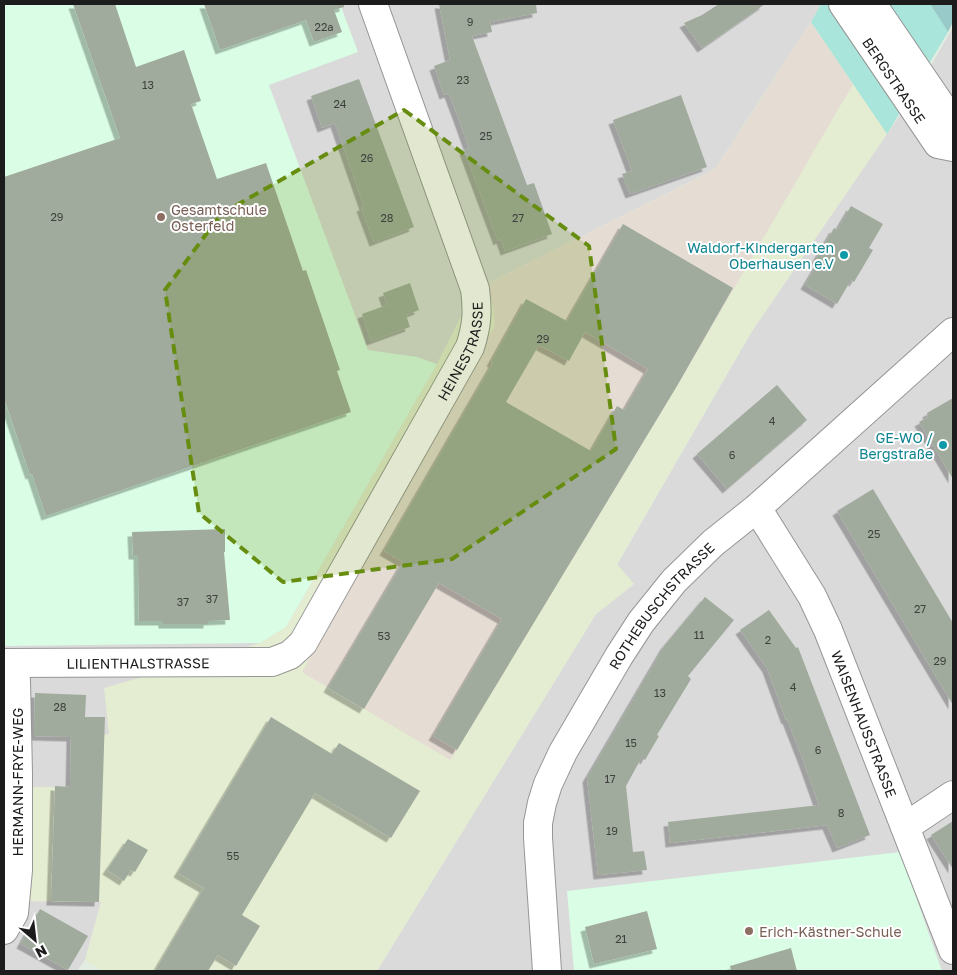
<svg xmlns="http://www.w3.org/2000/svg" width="957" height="975" viewBox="0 0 957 975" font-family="'Golos Text',sans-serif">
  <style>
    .residential { fill: #d9dad9 }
    .commercial { fill: #e4edd1 }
    .industrial { fill: #e5dcd4 }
    .education { fill: #dafde5 }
    .grass { fill: #a9e5da }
    .forest { fill: #98caca }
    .building { fill: #a1ab9d; fill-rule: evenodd; filter: url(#shadow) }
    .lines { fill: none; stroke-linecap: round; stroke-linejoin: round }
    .minor-casing { stroke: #969696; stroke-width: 30 }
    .minor { stroke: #fff; stroke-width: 28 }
    .marked { fill: #678d10; fill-opacity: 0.2; stroke: #678d10; stroke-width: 4; stroke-dasharray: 10 6; stroke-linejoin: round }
    .education-dot { fill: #8d6e63; stroke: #fff; stroke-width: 2 }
    .culture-dot { fill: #0f9aa8; stroke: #fff; stroke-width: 2 }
    .labels { text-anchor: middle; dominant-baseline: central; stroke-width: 4; stroke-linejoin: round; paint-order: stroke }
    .number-label { font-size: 11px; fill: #3d403c }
    .street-label { font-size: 14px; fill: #1c1c1c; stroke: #fff }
    .education-label { font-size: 14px; fill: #785e54; stroke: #fff; text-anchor: start }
    .culture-label { font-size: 14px; fill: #0d838f; stroke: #fff; text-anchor: end }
  </style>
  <defs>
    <filter id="shadow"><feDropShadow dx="-4.5" dy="4.5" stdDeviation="0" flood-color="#0004"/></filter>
  </defs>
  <rect width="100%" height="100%" fill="#e2ede2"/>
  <g class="residential">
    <path d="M 4,4 L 821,4 L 811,22 L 715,169 L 485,285 L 475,289 L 437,364 L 272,662 L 109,735 L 72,787 L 27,787 L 26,901 L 101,902 L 85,960 L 77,971 L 4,971 Z"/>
    <path d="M 953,27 L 953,971 L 377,971 L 596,614 L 634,584 L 617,565 L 752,331 L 917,90 Z"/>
  </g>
  <path class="commercial" d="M 811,22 L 887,134 L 752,331 L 617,564 L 634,584 L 596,614 L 377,971 L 102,971 L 85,960 L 101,902 L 26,901 L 27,787 L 72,787 L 74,739 L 109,734 L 104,688 L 260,643 L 286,627 L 437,364 L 475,289 L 485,285 L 715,169 Z"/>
  <path class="industrial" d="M 811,22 L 853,84 L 677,386 L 457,750 L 450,760 L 302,672 L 495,326 L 493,306 L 485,285 L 715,169 Z"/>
  <g class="education">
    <path d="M 4,4 L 340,4 L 358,52 L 269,85 L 368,350 L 417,357 L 437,364 L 286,627 L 260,643 L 4,646 Z"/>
    <path d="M 900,852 L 942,971 L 574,971 L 567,891 Z"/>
  </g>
  <path class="grass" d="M 821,4 L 930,4 L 948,32 L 887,134 L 811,22 Z"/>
  <path class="forest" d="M 930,4 L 953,4 L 953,22 L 948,32 Z"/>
  <g class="building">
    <path d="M 73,4 L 115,4 L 136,67 L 184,50 L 201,101 L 191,104 L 217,179 L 266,163 L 303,271 L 306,270 L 340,370 L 337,371 L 351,412 L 46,516 L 32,474 L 30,475 L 4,398 L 4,177 L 120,138 Z"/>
    <path d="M 204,4 L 344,4 L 344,7 L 334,10 L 342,32 L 314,42 L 306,20 L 220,50 Z"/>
    <path d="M 439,4 L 536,4 L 537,13 L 490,22 L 492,32 L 472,36 L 527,185 L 534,183 L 552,234 L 505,251 L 501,239 L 498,241 L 464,150 L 469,148 L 459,120 L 449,93 L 444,95 L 434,66 L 450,60 Z"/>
    <path d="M 719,4 L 765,4 L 702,48 L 684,23 L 702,15 Z"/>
    <path d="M 359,79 L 414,227 L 374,242 L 361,207 L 364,206 L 335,123 L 322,128 L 311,96 Z"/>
    <path d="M 681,95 L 707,167 L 630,194 L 622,174 L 632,171 L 613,120 Z"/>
    <path d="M 851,206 L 883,224 L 869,248 L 873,250 L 854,282 L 851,280 L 837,304 L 805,285 L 819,261 L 816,259 L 834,228 L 837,230 Z"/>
    <path d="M 623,224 L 733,288 L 677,386 L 457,750 L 433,736 L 502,619 L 439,583 L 364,709 L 328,688 L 403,562 L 384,551 L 493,363 L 491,362 L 526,299 L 567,321 ZM 585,332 L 648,369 L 624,410 L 617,406 L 591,451 L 506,402 L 539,345 L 569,361 Z"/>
    <path d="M 410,283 L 419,310 L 406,315 L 410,327 L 371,341 L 362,314 L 387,305 L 383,293 Z"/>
    <path d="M 777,385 L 807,420 L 727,489 L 697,454 Z"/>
    <path d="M 953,398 L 953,479 L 919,422 L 928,417 L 927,413 Z"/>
    <path d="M 873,489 L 953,623 L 953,705 L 837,511 Z"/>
    <path d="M 225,529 L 225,552 L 224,552 L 230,620 L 208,621 L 208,624 L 163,624 L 163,621 L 139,621 L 138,555 L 133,555 L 132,532 Z"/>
    <path d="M 705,597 L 734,620 L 688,676 L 691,679 L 657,735 L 659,736 L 645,760 L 642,757 L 626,786 L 633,852 L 644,851 L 647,870 L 598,875 L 587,778 L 665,645 Z"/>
    <path d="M 769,610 L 796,648 L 798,647 L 870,835 L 837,848 L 827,825 L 670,843 L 668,822 L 819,805 L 803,760 L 787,719 L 786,720 L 767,668 L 740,630 Z"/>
    <path d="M 35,693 L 86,695 L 85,717 L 105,717 L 99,902 L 51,901 L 55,786 L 70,787 L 71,737 L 34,736 Z"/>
    <path d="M 271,717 L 332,754 L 339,743 L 420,791 L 391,838 L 315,793 L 242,915 L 260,926 L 236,966 L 218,955 L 208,971 L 155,971 L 204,888 L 178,873 Z"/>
    <path d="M 953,821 L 953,869 L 931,835 Z"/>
    <path d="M 128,839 L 148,850 L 135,872 L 131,870 L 124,881 L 107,870 Z"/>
    <path d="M 40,909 L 88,936 L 68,970 L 21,944 Z"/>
    <path d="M 647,911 L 657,949 L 594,964 L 585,927 Z"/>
    <path d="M 791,948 L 797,971 L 731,971 L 730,966 Z"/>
  </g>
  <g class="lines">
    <defs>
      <g id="minor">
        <path id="s1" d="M 843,4 L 938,144 L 953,147"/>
        <path d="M 872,4 L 953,123"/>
        <path id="s2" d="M 757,508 L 812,596 L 828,630 L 953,950"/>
        <path id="s3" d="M 4,663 L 272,662 L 290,655 L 303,643 L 470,347 C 477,325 478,312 475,289 L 373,4"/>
        <path d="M 905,827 L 953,795"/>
        <path d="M 4,930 L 14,913 L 18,870 L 18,773 L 16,681 L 14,663"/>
        <path id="s4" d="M 547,971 L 538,838 L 538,823 L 542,803 L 548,784 L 563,752 L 619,656 L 641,622 L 674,581 L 713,543 L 757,508 L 953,332"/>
      </g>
    </defs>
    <use href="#minor" class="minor-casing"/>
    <use href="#minor" class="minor"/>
  </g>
  <path class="marked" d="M 404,110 L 589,246 L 616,449 L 452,559 L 283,582 L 199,513 L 165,290 L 221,214 Z"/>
  <g class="education-dot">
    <circle cx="161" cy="217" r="5"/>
    <circle cx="749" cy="931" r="5"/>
  </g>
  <g class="culture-dot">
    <circle cx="844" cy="255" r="5"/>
    <circle cx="943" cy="445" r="5"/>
  </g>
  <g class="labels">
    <g class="number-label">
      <text x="470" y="21">9</text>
      <text x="324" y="26">22a</text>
      <text x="463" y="79">23</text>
      <text x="148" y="84">13</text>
      <text x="340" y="103">24</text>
      <text x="486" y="135">25</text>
      <text x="367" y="157">26</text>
      <text x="57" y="216">29</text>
      <text x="387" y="217">28</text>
      <text x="518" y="217">27</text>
      <text x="543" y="338">29</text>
      <text x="772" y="420">4</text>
      <text x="732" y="454">6</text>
      <text x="874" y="533">25</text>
      <text x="212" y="598">37</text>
      <text x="183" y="601">37</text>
      <text x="920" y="608">27</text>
      <text x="699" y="634">11</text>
      <text x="384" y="635">53</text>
      <text x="768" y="639">2</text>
      <text x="940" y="660">29</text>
      <text x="793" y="686">4</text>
      <text x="660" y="692">13</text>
      <text x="60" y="706">28</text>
      <text x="631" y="742">15</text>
      <text x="818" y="749">6</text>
      <text x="610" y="778">17</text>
      <text x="841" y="812">8</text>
      <text x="612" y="830">19</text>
      <text x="233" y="855">55</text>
      <text x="621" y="938">21</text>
    </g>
    <g class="street-label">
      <text stroke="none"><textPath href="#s1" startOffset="92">BERGSTRASSE</textPath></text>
      <text stroke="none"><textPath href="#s3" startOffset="638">HEINESTRASSE</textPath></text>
      <text stroke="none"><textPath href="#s4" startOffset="401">ROTHEBUSCHSTRASSE</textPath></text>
      <text stroke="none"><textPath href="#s3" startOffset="134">LILIENTHALSTRASSE</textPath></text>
      <text stroke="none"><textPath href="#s2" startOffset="242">WAISENHAUSSTRASSE</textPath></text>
      <text transform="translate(17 782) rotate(-90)">HERMANN-FRYE-WEG</text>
    </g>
    <g class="education-label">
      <text x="171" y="209">Gesamtschule<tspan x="171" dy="16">Osterfeld</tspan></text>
      <text x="759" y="931">Erich-Kästner-Schule</text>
    </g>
    <g class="culture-label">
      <text x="834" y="247">Waldorf-Kindergarten<tspan x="834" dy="16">Oberhausen e.V</tspan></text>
      <text x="933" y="437">GE-WO /<tspan x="933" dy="16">Bergstraße</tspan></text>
    </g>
  </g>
  <rect width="957" height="975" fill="none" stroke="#1c1c1c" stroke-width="10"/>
  <g transform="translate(35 940) rotate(152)" stroke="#ffffff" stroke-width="4" paint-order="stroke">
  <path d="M0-4L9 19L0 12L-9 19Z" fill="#1c1c1c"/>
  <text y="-8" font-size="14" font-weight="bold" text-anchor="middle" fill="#1c1c1c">N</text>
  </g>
</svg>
